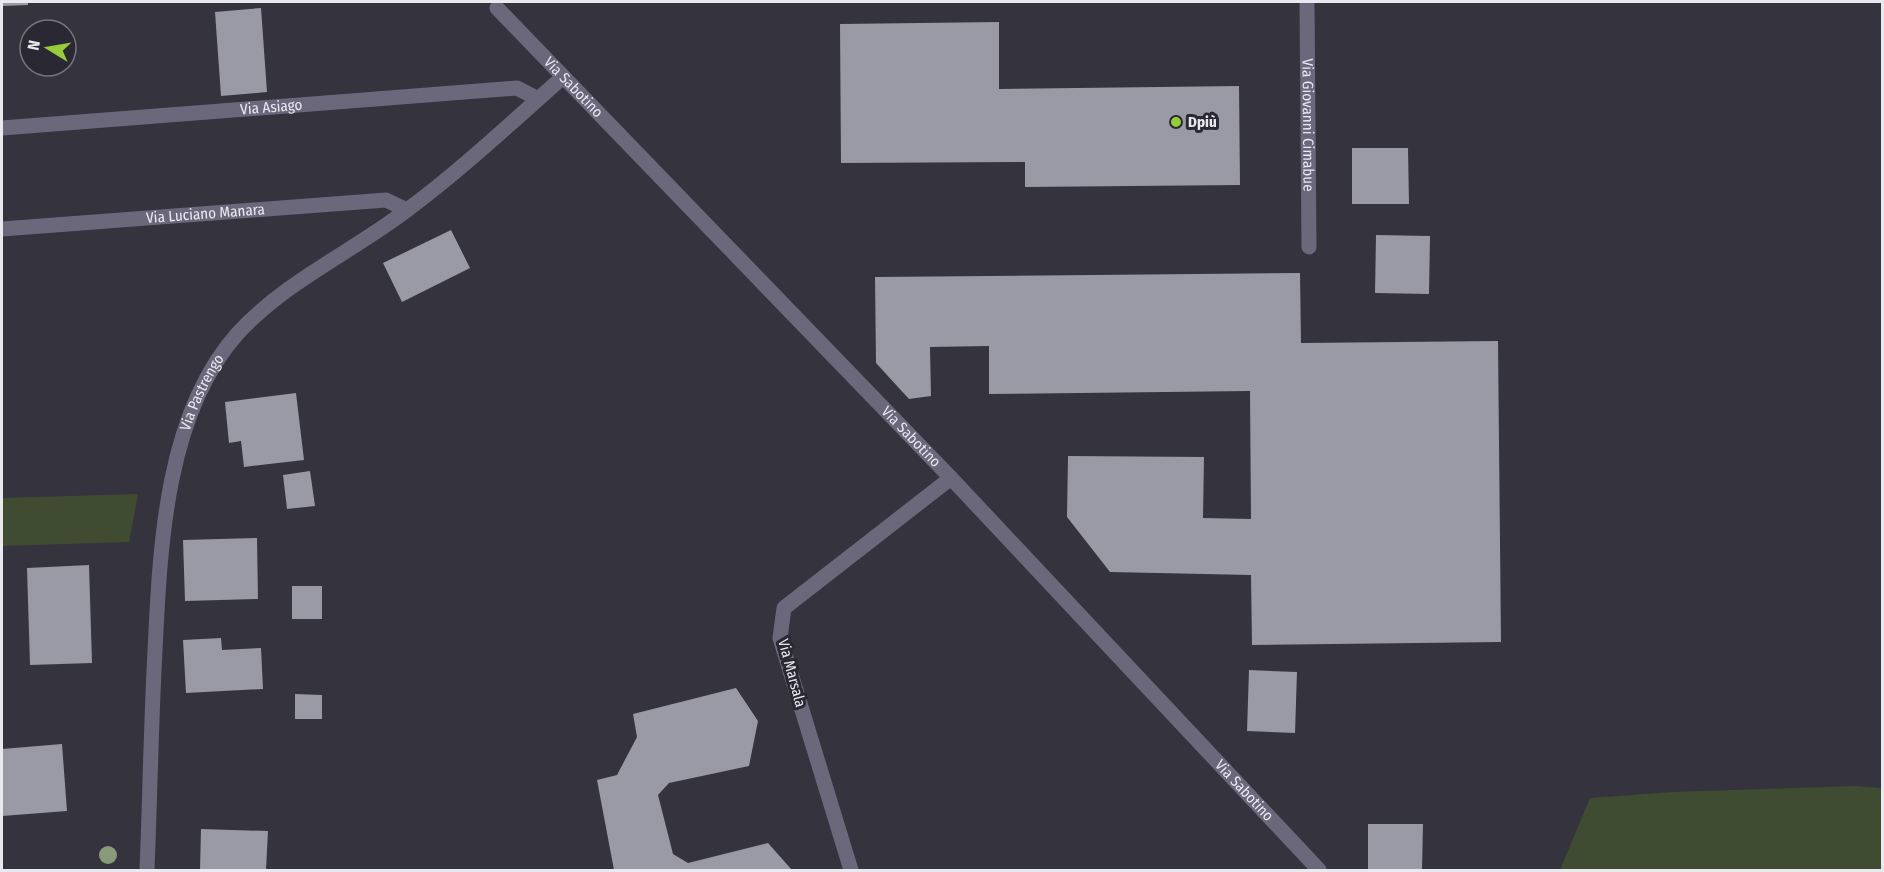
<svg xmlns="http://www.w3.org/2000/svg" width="1884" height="872" viewBox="0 0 1884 872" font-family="'Fira Sans Condensed',sans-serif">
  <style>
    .green { fill: #404c31 }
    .building { fill: #9a99a6 }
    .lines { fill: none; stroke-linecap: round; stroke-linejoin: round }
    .minor { stroke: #6b687c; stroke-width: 15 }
    .tree { fill: #8a9a78 }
    .poi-dot { fill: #96cc39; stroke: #2a2933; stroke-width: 2 }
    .labels { text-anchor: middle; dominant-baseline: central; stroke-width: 6; stroke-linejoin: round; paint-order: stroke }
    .street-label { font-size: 15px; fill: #e9e9f0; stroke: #2a2933 }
    .poi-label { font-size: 15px; font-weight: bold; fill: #e9e9f0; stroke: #2a2933; text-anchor: start }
  </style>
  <rect width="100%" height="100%" fill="#34333e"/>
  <g class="green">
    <path d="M 138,494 L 129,542 L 2,546 L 2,498 Z"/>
    <path d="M 1855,786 L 1882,788 L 1882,870 L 1560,870 L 1590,798 L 1673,792 Z"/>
  </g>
  <g class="building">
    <path d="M 2,2 L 28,2 L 28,5 L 2,6 Z"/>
    <path d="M 261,8 L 267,92 L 221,96 L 215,12 Z"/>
    <path d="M 999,22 L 999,89 L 1239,86 L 1240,185 L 1025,187 L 1025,162 L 841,163 L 840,24 Z"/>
    <path d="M 1352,148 L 1408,148 L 1409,204 L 1352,204 Z"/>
    <path d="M 451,230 L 470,268 L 402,302 L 383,263 Z"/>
    <path d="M 1376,235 L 1430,236 L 1429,294 L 1375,293 Z"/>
    <path d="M 1300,273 L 1301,343 L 1498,341 L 1501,642 L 1252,645 L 1251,575 L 1110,572 L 1067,517 L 1068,456 L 1204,457 L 1203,518 L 1251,519 L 1250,391 L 989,394 L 989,346 L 930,347 L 931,396 L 909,399 L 876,363 L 875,277 Z"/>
    <path d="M 296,393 L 304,460 L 244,467 L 241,441 L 229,443 L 225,402 Z"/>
    <path d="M 310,471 L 315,506 L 287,509 L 283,475 Z"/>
    <path d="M 257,538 L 258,599 L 185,601 L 183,540 Z"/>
    <path d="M 89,565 L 92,663 L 30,665 L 27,568 Z"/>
    <rect x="292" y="586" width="30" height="33"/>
    <path d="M 221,638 L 222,650 L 261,648 L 263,689 L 186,693 L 183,640 Z"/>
    <path d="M 1249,670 L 1297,672 L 1295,733 L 1247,731 Z"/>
    <path d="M 736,688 L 758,721 L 749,766 L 669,783 L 658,795 L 673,854 L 688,863 L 768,843 L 792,870 L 614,870 L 597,780 L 617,775 L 637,737 L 633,714 Z"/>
    <path d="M 295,694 L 322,695 L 322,719 L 295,719 Z"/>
    <path d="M 62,744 L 67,811 L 2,816 L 2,749 Z"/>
    <path d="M 1368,824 L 1423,824 L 1422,870 L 1368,870 Z"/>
    <path d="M 201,829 L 268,831 L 266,870 L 200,870 Z"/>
  </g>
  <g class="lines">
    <g class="minor">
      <path id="s1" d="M 1307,2 L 1309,247"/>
      <path id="s2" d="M 497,8 L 951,478 L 1319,870"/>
      <path id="s3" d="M 2,128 L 517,88 L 538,99"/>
      <path id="s4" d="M 2,229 L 386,200 L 407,210"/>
      <path id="s5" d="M 147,870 C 150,797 151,724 155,651 C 160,548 165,414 238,333 C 286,281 352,252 407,210 C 460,171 513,121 563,77"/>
      <path d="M 851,870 L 780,638 L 784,608 L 951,478"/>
    </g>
  </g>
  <circle class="tree" cx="108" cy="855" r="9"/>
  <circle class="poi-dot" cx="1176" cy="122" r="6"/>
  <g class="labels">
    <g class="street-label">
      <text stroke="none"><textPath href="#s2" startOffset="110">Via Sabotino</textPath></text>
      <text stroke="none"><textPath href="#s3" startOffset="270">Via Asiago</textPath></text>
      <text stroke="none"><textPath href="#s1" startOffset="123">Via Giovanni Cimabue</textPath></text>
      <text stroke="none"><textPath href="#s4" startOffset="204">Via Luciano Manara</textPath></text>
      <text stroke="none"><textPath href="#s5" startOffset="484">Via Pastrengo</textPath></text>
      <text stroke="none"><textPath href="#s2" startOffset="596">Via Sabotino</textPath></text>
      <text transform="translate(792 673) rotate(75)">Via Marsala</text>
      <text stroke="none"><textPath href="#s2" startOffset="1082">Via Sabotino</textPath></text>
    </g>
    <g class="poi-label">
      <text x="1188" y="122">Dpiù</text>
    </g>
  </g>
  <rect width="1884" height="872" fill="none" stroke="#e9e9f0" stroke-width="6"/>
  <g transform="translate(48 48) rotate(281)"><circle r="28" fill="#2a2933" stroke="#76767f" stroke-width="1.5"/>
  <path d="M0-4.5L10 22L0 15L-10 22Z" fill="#96cc39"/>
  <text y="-9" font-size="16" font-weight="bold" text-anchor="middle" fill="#e9e9f0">N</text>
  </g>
</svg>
